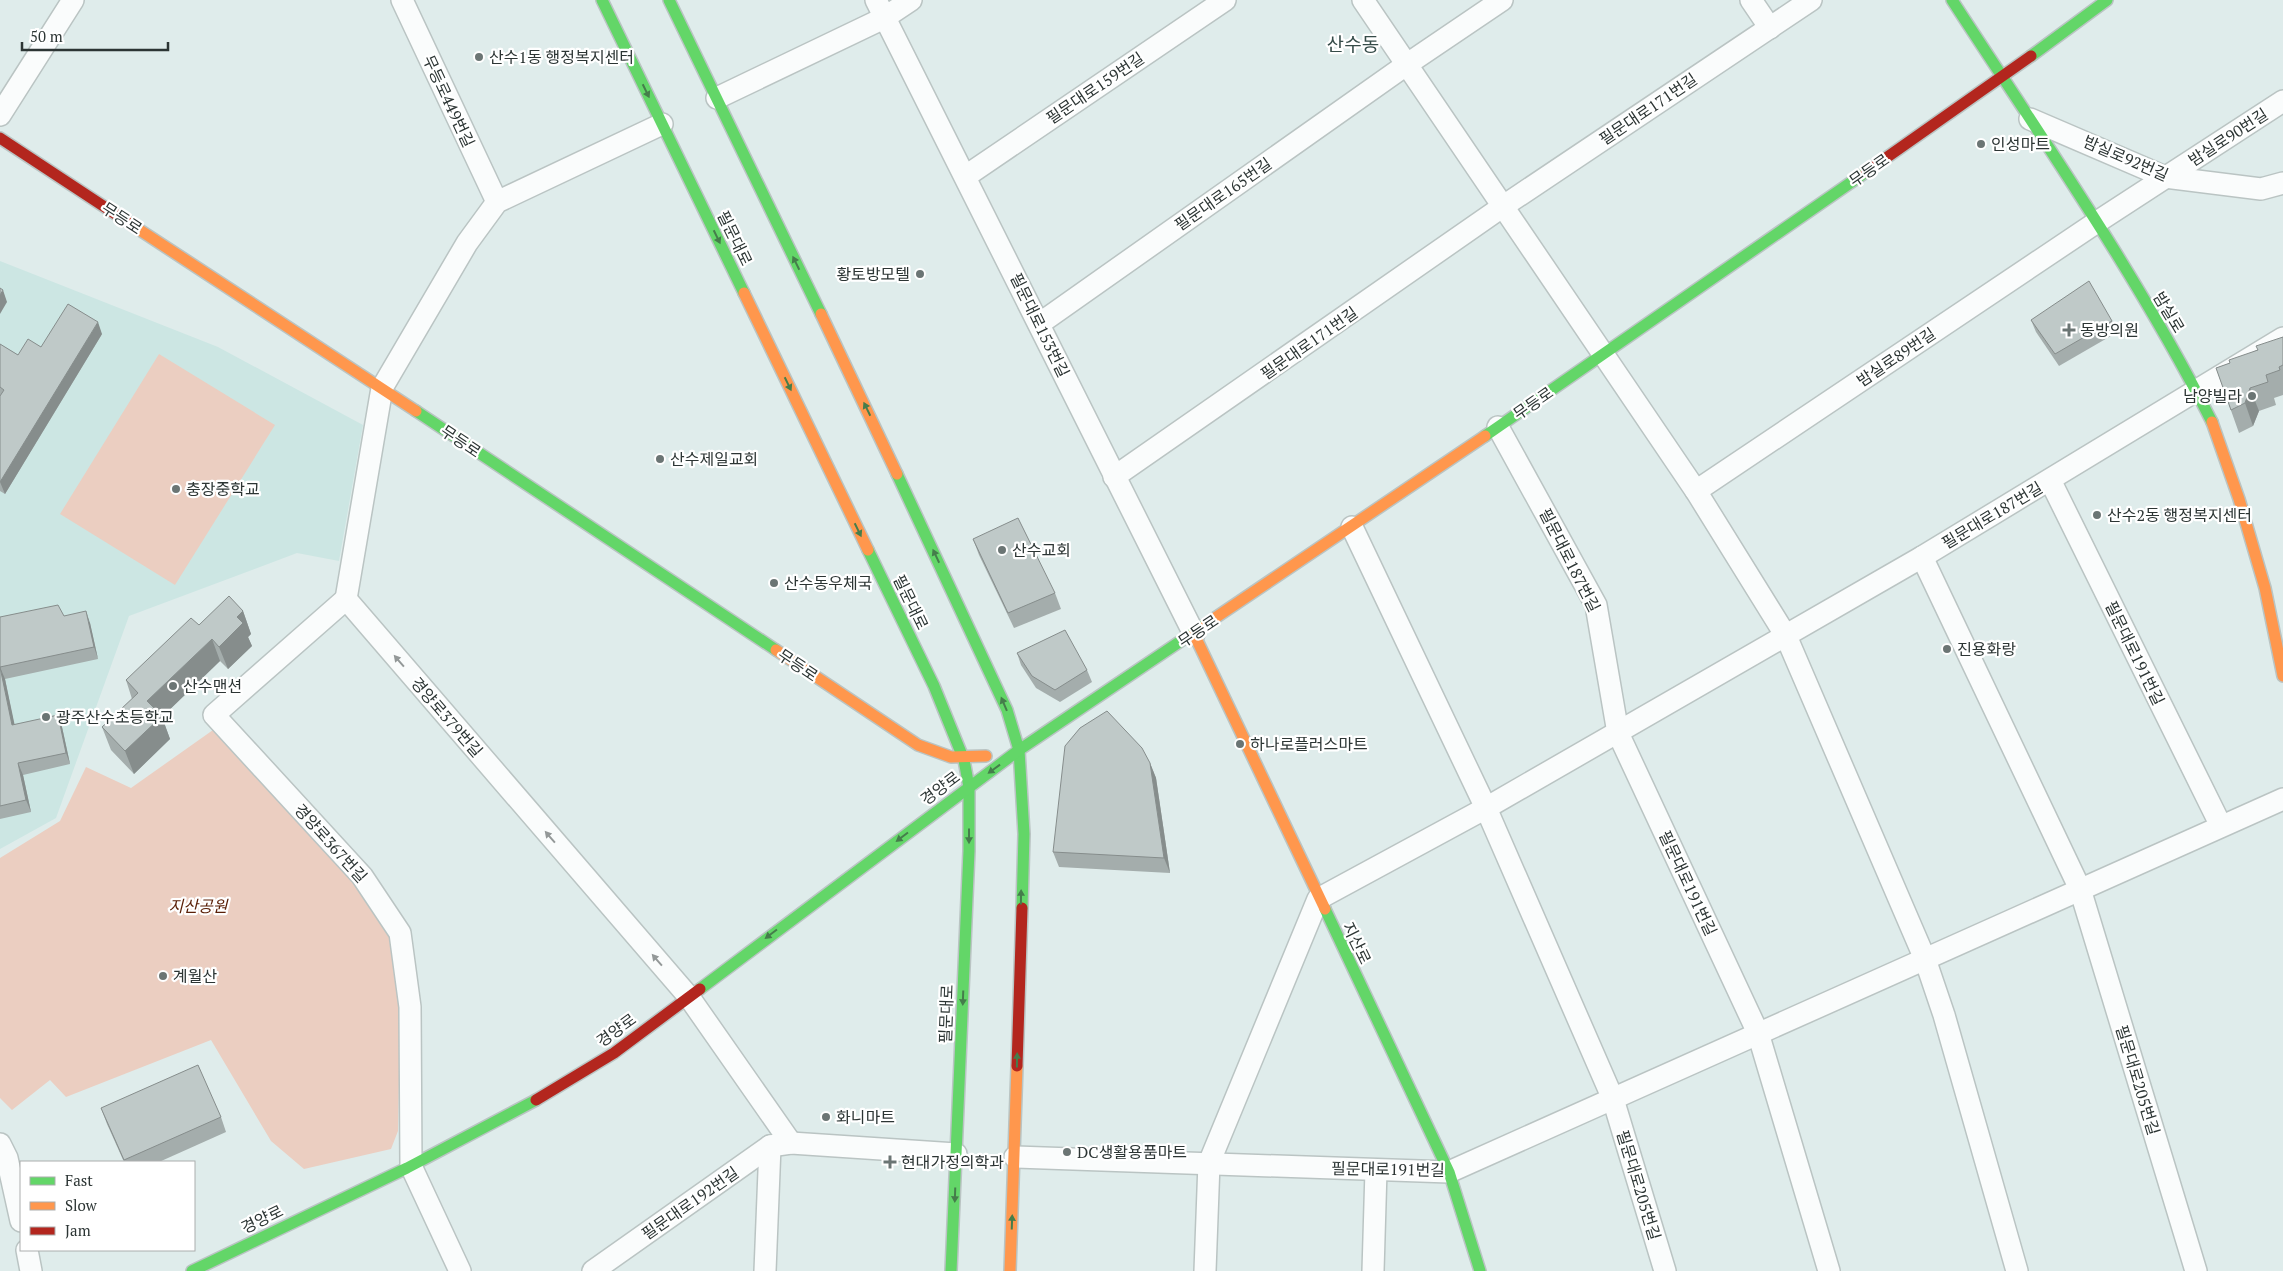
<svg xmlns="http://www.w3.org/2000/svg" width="2283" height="1271" viewBox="0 0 2283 1271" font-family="'PT Serif','Noto Sans KR',serif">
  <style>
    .built { fill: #cce6e3 }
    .green { fill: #ebcec1 }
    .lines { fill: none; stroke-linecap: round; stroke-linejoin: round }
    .street-casing { stroke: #bac4c3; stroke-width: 24 }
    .fast-casing { stroke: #bac4c3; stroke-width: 14 }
    .slow-casing { stroke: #bac4c3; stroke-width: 14 }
    .jam-casing { stroke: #bac4c3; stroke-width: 14 }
    .street { stroke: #fafcfc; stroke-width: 21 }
    .fast { stroke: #63d668; stroke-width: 11 }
    .slow { stroke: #ff974d; stroke-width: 11 }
    .jam { stroke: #b3261e; stroke-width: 11 }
    .wall { fill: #a4adac }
    .shaded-wall { fill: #868d8c }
    .building { fill: #bfc9c8; stroke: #868d8c }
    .oneway { fill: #457d4b }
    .oneway2 { fill: #939898 }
    .poi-dot { fill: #6b7574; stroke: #fff; stroke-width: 2 }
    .labels { text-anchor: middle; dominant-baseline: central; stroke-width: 4.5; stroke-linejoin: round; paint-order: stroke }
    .poi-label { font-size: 16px; fill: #2c3534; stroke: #fff; text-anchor: start }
    .street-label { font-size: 16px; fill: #2c3534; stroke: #fff }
    .park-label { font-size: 16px; font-style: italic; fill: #5b2007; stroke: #fff }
    .quarter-label { font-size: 19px; fill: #364c49; stroke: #fff }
  </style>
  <rect width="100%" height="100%" fill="#dfeceb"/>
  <path class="built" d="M 0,261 L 218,347 L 363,425 L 339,561 L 297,553 L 129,616 L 56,818 L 0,849 Z"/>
  <g class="green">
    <path d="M 159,354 L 275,425 L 175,585 L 60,514 Z"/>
    <path d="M 213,730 L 365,894 L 393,942 L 401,978 L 398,1131 L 391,1149 L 304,1169 L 271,1141 L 211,1040 L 66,1097 L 50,1080 L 12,1110 L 0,1098 L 0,858 L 60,821 L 86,767 L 131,788 Z"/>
  </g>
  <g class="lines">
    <defs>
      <g id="street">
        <path d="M 402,0 L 497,202"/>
        <path d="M 876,0 L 1194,634"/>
        <path d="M 1363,0 L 1696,491 L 1786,636 L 1925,959 L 1944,1015 L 2017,1271"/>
        <path d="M 1751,0 L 1770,28"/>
        <path d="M 717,98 L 884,18 L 911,0"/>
        <path d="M 0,115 L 73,0"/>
        <path d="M 2030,119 L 2165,177 L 2261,189 L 2283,183"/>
        <path d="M 966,176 L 1225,0"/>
        <path d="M 1039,324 L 1406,65 L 1502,0"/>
        <path d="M 1498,427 L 1596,605 L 1618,733 L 1758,1033 L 1829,1271"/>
        <path d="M 1114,477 L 1502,207 L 1811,0"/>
        <path d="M 2050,480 L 2221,826"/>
        <path d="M 1696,491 L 2097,222 L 2283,101"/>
        <path d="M 1352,527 L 1486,808 L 1613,1099 L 1665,1271"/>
        <path d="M 1922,557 L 2080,889 L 2196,1271"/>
        <path d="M 346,599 L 214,715 L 362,876 L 400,933 L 410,1007 L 411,1166 L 460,1271"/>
        <path d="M 346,599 L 689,997 L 791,1143"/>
        <path d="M 346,599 L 382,388 L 467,243 L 497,202 L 662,124"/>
        <path d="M 0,1144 L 7,1158 L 21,1221"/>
        <path d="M 1015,1157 L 1449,1172 L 2283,799"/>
        <path d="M 27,1250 L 31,1271"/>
        <path d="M 593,1271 L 770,1146 L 791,1143 L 956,1154"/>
        <path d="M 765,1271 L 770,1146"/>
        <path d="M 1205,1271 L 1209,1163 L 1318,899 L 1486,808 L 1922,557 L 2283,338"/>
        <path d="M 1373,1271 L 1376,1170"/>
      </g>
      <g id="fast">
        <path d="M 602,0 L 744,293"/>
        <path d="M 669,0 L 821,314"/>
        <path d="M 1952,0 C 2041,137 2138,276 2212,422"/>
        <path d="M 2031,56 L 2107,0"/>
        <path d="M 416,411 L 776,650"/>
        <path d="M 1485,436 L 1866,172"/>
        <path d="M 897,474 L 1007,710 L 1019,750 L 1024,834 L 1022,908"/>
        <path d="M 868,550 L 934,686 L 964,760 L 969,787 L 969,851 L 951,1271"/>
        <path d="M 1325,909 L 1449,1172 L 1480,1271"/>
        <path d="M 700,989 L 1019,750 L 1206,624"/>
        <path d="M 192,1271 L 407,1168 L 536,1100"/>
      </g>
      <g id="slow">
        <path d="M 126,221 L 416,411"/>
        <path d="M 744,293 L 868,550"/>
        <path d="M 821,314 L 897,474"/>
        <path d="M 2212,422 L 2239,499 L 2265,588 L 2283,676"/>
        <path d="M 1206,624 L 1485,436"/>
        <path d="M 1194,634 L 1325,909"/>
        <path d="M 776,650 L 918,745 L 951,757 L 986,756"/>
        <path d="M 1010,1271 L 1017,1066"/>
      </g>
      <g id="jam">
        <path d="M 0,138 L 126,221"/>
        <path d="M 1866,172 L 2031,56"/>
        <path d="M 1017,1066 L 1022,908"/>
        <path d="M 536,1100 L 614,1053 L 700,989"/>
      </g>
    </defs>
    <use href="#street" class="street-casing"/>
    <use href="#fast" class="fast-casing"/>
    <use href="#slow" class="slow-casing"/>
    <use href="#jam" class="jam-casing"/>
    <use href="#street" class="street"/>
    <use href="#fast" class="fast"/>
    <use href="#slow" class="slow"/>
    <use href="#jam" class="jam"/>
  </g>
  <g class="wall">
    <path d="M 2031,320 L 2112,321 L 2116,333 L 2059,366 L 2036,332 Z"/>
    <path d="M 102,334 L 5,494 L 0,491 L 0,344 L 18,355 L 41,347 Z"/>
    <path d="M 2283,337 L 2283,395 L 2274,398 L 2276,405 L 2259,411 L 2253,426 L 2239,433 L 2216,368 L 2230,363 Z"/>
    <path d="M 973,539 L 1055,593 L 1061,609 L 1014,628 L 979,555 Z"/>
    <path d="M 243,611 L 251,634 L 248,637 L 252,646 L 228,669 L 220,661 L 162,717 L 170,739 L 134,774 L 111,750 L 102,727 L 132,699 L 126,680 Z"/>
    <path d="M 64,616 L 90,623 L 98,659 L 5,679 L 14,724 L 62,727 L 70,764 L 23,775 L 31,812 L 0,819 L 0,617 Z"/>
    <path d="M 1017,653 L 1087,670 L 1092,682 L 1060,702 L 1036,688 L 1021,665 Z"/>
    <path d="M 1150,763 L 1156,778 L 1170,873 L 1059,867 L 1053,852 Z"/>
    <path d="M 101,1108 L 221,1117 L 226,1132 L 159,1162 L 124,1162 L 107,1124 Z"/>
  </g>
  <g class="shaded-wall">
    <path d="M 3,290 L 7,302 L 0,314 L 0,295 Z"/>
    <path d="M 98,322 L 102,334 L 5,494 L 0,482 Z"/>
    <path d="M 2250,388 L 2259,411 L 2253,426 L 2245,403 Z"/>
    <path d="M 86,611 L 90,623 L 98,659 L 94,647 Z"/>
    <path d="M 243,611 L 251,634 L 248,637 L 252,646 L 228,669 L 219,647 L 237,617 Z"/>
    <path d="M 212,639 L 220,661 L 162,717 L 170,739 L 134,774 L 125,751 L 147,701 Z"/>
    <path d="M 0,667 L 5,679 L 17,736 L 12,725 Z"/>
    <path d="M 58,715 L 62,727 L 70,764 L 66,753 Z"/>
    <path d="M 18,763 L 23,775 L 31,812 L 26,800 Z"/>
    <path d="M 1150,763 L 1156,778 L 1170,873 L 1164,858 Z"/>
  </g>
  <g class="building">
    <path d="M 2089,281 L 2112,321 L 2055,354 L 2031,320 Z"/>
    <path d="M 0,288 L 3,290 L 0,295 Z"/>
    <path d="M 68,304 L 98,322 L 0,482 L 0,396 L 4,390 L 0,387 L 0,344 L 18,355 L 28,339 L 41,347 Z"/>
    <path d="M 2283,337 L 2283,365 L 2279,367 L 2280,370 L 2266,375 L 2268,382 L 2250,388 L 2245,403 L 2231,410 L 2216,368 L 2230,363 L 2229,360 L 2258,350 L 2256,346 Z"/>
    <path d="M 1018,518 L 1055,593 L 1008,613 L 973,539 Z"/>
    <path d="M 229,596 L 243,611 L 237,617 L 243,623 L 219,647 L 212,639 L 147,701 L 162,716 L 125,751 L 102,727 L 138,693 L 126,680 L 191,618 L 199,625 Z"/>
    <path d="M 58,605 L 64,616 L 86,611 L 94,647 L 0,667 L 12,725 L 58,715 L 66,753 L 18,763 L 26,800 L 0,806 L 0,617 Z"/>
    <path d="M 1065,630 L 1087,670 L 1055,690 L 1032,676 L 1017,653 Z"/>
    <path d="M 1107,711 L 1142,748 L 1150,763 L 1164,858 L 1053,852 L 1065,746 L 1080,728 Z"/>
    <path d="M 198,1065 L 221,1117 L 124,1160 L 101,1108 Z"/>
  </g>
  <defs><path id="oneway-solid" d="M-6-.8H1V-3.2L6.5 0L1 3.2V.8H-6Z" transform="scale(1.25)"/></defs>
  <g class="oneway">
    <use href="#oneway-solid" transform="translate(646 91) rotate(64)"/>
    <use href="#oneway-solid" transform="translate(717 237) rotate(64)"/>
    <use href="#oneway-solid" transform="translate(796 263) rotate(-116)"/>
    <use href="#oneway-solid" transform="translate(788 384) rotate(64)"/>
    <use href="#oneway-solid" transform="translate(867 409) rotate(-116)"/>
    <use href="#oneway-solid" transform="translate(858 530) rotate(64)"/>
    <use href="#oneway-solid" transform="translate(936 556) rotate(-115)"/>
    <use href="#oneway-solid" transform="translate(1004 704) rotate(-113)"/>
    <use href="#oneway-solid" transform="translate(994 769) rotate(144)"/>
    <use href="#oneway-solid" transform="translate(969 836) rotate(90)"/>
    <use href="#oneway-solid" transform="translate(902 837) rotate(143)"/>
    <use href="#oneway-solid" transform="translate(1021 897) rotate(-89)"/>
    <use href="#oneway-solid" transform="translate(771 934) rotate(143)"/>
    <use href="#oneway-solid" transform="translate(963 998) rotate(92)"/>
    <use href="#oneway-solid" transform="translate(1017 1060) rotate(-89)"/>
    <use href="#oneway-solid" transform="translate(955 1195) rotate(92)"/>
    <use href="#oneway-solid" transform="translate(1012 1222) rotate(-88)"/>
  </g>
  <g class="oneway2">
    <use href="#oneway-solid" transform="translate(399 661) rotate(-131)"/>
    <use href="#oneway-solid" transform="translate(550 837) rotate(-131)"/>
    <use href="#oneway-solid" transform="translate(657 960) rotate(-131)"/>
  </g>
  <g class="poi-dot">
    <circle cx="479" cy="57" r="5"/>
    <circle cx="1981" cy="144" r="5"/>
    <circle cx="920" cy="274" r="5"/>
    <path d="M2066.5 322.5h5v5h5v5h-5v5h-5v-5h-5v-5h5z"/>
    <circle cx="2252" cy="396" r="5"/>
    <circle cx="660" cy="459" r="5"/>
    <circle cx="176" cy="489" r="5"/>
    <circle cx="2097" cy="515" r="5"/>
    <circle cx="1002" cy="550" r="5"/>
    <circle cx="774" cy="583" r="5"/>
    <circle cx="1947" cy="649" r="5"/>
    <circle cx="173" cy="686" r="5"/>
    <circle cx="46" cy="717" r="5"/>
    <circle cx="1240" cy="744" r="5"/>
    <circle cx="163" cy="976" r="5"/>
    <circle cx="826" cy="1117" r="5"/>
    <circle cx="1067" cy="1152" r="5"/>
    <path d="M887.5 1154.5h5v5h5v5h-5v5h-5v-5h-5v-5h5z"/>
  </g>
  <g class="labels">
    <g class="poi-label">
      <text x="489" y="57">산수1동 행정복지센터</text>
      <text x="1991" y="144">인성마트</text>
      <text x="910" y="274" text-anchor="end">황토방모텔</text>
      <text x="2080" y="330">동방의원</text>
      <text x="2242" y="396" text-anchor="end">남양빌라</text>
      <text x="670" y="459">산수제일교회</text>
      <text x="186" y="489">충장중학교</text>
      <text x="2107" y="515">산수2동 행정복지센터</text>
      <text x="1012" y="550">산수교회</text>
      <text x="784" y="583">산수동우체국</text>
      <text x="1957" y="649">진용화랑</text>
      <text x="183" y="686">산수맨션</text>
      <text x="56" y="717">광주산수초등학교</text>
      <text x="1250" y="744">하나로플러스마트</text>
      <text x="173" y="976">계월산</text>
      <text x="836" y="1117">화니마트</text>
      <text x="1077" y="1152">DC생활용품마트</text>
      <text x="901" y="1162">현대가정의학과</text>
    </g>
    <g class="street-label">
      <text transform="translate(1095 88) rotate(-34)">필문대로159번길</text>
      <text transform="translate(449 101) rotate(65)">무등로449번길</text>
      <text transform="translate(1648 109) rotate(-34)">필문대로171번길</text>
      <text transform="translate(2228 137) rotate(-33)">밤실로90번길</text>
      <text transform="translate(2126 158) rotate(23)">밤실로92번길</text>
      <text transform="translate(1869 170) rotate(-35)">무등로</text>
      <text transform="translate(1223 194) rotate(-35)">필문대로165번길</text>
      <text transform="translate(122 218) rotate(33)">무등로</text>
      <text transform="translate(735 238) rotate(64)">필문대로</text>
      <text transform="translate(2169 312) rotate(59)">밤실로</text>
      <text transform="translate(1040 325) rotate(64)">필문대로153번길</text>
      <text transform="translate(1309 343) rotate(-35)">필문대로171번길</text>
      <text transform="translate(1896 357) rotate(-34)">밤실로89번길</text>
      <text transform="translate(1533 403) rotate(-35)">무등로</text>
      <text transform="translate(461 441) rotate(34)">무등로</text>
      <text transform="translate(1992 515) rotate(-31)">필문대로187번길</text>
      <text transform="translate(1570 560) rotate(63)">필문대로187번길</text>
      <text transform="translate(911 602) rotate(64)">필문대로</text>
      <text transform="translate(1198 631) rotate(-34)">무등로</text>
      <text transform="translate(2135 653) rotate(64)">필문대로191번길</text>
      <text transform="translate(798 665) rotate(34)">무등로</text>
      <text transform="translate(447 717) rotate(49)">경양로379번길</text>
      <text transform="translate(940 788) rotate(-37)">경양로</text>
      <text transform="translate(331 843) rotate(48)">경양로367번길</text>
      <text transform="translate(1688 883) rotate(65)">필문대로191번길</text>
      <text transform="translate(1357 943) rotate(64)">지산로</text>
      <text transform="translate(946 1014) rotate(-88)">필문대로</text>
      <text transform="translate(616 1030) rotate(-36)">경양로</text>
      <text transform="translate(2138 1080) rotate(73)">필문대로205번길</text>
      <text transform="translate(1388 1169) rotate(1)">필문대로191번길</text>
      <text transform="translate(1639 1185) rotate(73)">필문대로205번길</text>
      <text transform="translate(690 1203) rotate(-35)">필문대로192번길</text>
      <text transform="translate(262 1219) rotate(-26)">경양로</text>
    </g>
    <g class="park-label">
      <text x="198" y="906">지산공원</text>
    </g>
    <g class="quarter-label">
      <text x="1353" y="43">산수동</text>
    </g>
  </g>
  <rect x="20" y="1161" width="175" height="90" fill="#ffffff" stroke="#abaeae"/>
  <rect x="30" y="1177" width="25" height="8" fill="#63d668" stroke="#abaeae"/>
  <text x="65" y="1186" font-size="15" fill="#2c3534">Fast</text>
  <rect x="30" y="1202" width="25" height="8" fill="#ff974d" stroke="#abaeae"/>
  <text x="65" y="1211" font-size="15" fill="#2c3534">Slow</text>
  <rect x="30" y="1227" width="25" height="8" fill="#b3261e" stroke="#abaeae"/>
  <text x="65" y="1236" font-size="15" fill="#2c3534">Jam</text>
  <path d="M22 42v8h146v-8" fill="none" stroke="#2c3534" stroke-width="2.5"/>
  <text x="30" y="42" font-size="15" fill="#2c3534" stroke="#ffffff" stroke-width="4" paint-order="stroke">50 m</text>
</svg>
